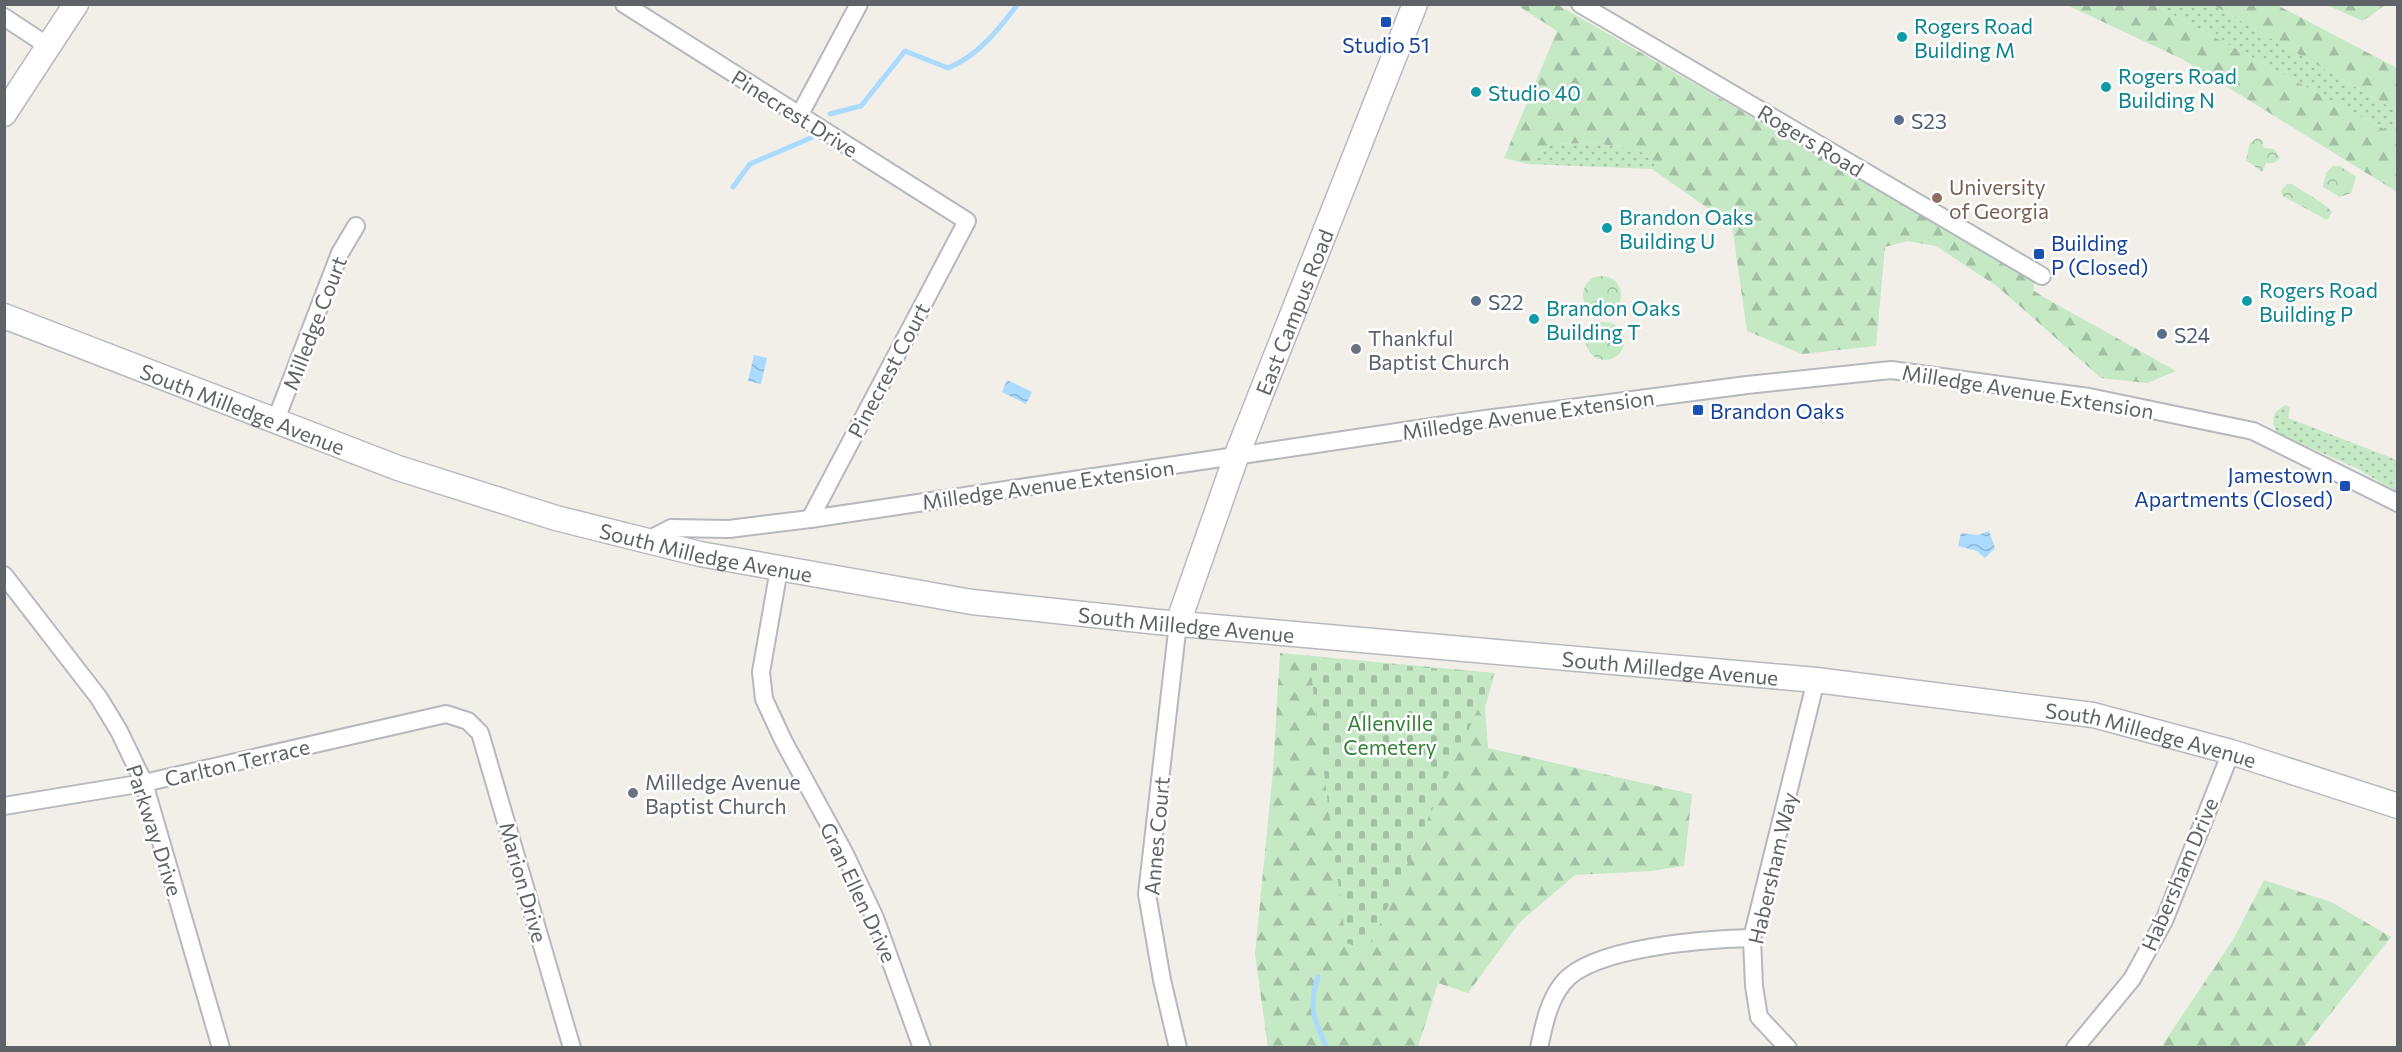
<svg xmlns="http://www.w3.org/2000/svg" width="2402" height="1052" viewBox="0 0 2402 1052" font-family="Commissioner,sans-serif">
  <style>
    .grass { fill: url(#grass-dots) }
    .forest { fill: url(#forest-firs) }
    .cemetery { fill: url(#cemetery-stones) }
    .park { fill: url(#park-crowns) }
    .water { fill: url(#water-waves) }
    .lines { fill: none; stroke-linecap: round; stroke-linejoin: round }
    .stream { stroke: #aadaff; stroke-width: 5 }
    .street-casing { stroke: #b5b8bc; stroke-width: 20 }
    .secondary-casing { stroke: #b6babf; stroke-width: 27 }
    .street { stroke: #fff; stroke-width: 16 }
    .secondary { stroke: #fff; stroke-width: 24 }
    .transit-dot { fill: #1a4fb4; stroke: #fff; stroke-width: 2 }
    .culture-dot { fill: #0f9aa8; stroke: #fff; stroke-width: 2 }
    .service-dot { fill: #5c6f8a; stroke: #fff; stroke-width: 2 }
    .education-dot { fill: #8d6e63; stroke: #fff; stroke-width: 2 }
    .worship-dot { fill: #6b7280; stroke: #fff; stroke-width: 2 }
    .labels { text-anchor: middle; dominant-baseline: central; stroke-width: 5; stroke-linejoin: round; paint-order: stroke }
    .culture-label { font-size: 21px; fill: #0d838f; stroke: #fff; text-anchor: start }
    .transit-label { font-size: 21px; fill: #164399; stroke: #fff; text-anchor: start }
    .street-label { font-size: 21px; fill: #5f6368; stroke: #fff }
    .service-label { font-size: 21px; fill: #4e5e75; stroke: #fff; text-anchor: start }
    .education-label { font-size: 21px; fill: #785e54; stroke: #fff; text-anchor: start }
    .worship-label { font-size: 21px; fill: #5b616d; stroke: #fff; text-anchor: start }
    .park-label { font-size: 21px; fill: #348238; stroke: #fff }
  </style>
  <defs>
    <pattern id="grass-dots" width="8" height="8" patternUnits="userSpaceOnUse" patternTransform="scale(1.5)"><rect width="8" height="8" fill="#c5e8c5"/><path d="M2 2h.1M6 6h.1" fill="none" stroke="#a3c0a4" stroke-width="1.8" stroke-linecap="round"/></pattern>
    <pattern id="forest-firs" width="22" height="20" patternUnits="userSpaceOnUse" patternTransform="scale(1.5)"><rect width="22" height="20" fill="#c5e8c5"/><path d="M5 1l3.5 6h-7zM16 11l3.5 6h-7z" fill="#a3c0a4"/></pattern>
    <pattern id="cemetery-stones" width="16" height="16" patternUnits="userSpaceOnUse" patternTransform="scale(1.5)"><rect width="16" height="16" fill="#c5e8c5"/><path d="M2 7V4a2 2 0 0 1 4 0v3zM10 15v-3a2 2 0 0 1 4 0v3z" fill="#a3c0a4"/></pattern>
    <pattern id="park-crowns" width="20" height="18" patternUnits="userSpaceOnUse" patternTransform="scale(1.5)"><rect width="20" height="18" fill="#c5e8c5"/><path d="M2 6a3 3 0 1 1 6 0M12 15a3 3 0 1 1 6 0" fill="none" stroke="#a3c0a4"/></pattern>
    <pattern id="water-waves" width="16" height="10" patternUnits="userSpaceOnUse" patternTransform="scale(1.5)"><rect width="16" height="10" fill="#aadaff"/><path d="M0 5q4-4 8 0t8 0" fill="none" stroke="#8eb4d2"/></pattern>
  </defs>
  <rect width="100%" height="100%" fill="#f1efe8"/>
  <g class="grass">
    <path d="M 2155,5 L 2213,5 L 2397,111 L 2397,136 Z"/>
    <path d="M 1595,143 L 1639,150 L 1656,163 L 1652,169 L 1528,164 L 1551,144 Z"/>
    <path d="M 2286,405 L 2290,408 L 2288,418 L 2397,460 L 2397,492 L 2356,468 L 2277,433 C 2270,420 2273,411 2286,405 Z"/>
  </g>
  <g class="forest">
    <path d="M 1517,5 L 1558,5 L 2035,280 L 2033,290 L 2045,298 L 2176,371 L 2147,383 L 2101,378 L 1998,287 L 1936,246 L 1907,241 L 1885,247 L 1876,346 L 1802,354 L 1747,331 L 1732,225 L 1652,169 L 1656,163 L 1639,150 L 1595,143 L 1551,144 L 1528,164 L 1504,158 L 1557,31 Z"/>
    <path d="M 2067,5 L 2155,5 L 2397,136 L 2397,192 L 2182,59 Z"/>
    <path d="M 2213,5 L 2277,5 L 2397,68 L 2397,111 Z"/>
    <path d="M 2327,5 L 2385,5 L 2363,21 Z"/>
    <path d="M 1280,653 L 1495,673 L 1485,707 L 1488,748 L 1692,794 L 1684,866 L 1650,871 L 1575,875 L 1520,922 L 1468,993 L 1438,983 L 1418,1047 L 1268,1048 L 1255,954 L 1273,770 Z"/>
    <path d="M 2264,880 L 2331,902 L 2391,937 L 2304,1047 L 2161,1047 L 2233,940 Z"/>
  </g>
  <path class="cemetery" d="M 1309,657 L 1494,674 L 1368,950 L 1346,943 Z"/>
  <g class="park">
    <path d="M 2257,138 L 2262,140 L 2264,148 L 2274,149 L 2280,158 L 2274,163 L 2266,163 L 2262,172 L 2246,160 L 2250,143 Z"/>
    <path d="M 2333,166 L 2340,166 L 2356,177 L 2351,193 L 2340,197 L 2323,187 L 2326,173 Z"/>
    <path d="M 2287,184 L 2292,184 C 2304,193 2323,201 2332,212 L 2327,220 L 2283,196 L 2281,191 Z"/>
    <circle cx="1602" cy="295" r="19"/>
    <circle cx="1605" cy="341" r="19"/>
  </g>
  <g class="water">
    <path d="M 754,355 L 767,358 L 761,384 L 748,381 Z"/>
    <path d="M 1007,380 L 1032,392 L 1026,404 L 1002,392 Z"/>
    <path d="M 1989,531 L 1995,548 L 1985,558 L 1977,551 L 1958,546 L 1961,533 L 1978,535 Z"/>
  </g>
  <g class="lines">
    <g class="stream">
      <path d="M 830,114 L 861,106 L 905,51 L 948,68 C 978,56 999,29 1018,4"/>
      <path d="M 733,187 L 750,164 L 813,137"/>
      <path d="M 1318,977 C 1308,1006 1314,1021 1327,1048"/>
    </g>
    <defs>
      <g id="street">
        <path d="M 624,4 L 967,221 L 810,519"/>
        <path d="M 1580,4 L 2042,276"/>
        <path d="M 4,17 L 48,46"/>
        <path d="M 799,116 L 859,4"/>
        <path d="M 275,422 L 340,253 L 356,226"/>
        <path d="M 646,541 L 671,528 L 729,529 L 810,519 L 1478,420 L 1747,385 L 1891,370 L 2089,397 L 2253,431 L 2398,503"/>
        <path d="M 779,569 L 761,672 L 764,699 L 784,742 L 844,852 L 875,918 L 922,1048"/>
        <path d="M 4,575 L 99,698 L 119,731 L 144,783 L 221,1048"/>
        <path d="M 4,806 L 144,783 L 446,714 L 468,721 L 480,733 L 572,1048"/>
        <path d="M 1178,1048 L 1162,980 L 1147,894 L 1178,623"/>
        <path d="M 1539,1048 C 1544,1025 1548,1002 1563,983 C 1591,947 1707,939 1752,938"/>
        <path d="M 1788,1048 L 1759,1017 L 1754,986 L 1752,938 L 1816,680"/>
        <path d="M 2075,1048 L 2132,979 L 2164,921 L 2231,752"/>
      </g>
      <g id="secondary">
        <path d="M 4,114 L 76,4"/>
        <path id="s1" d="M 4,316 L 398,468 L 556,518 L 700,554 L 972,602 L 1158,622 L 1816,680 L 2093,715 L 2231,752 L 2398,806"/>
        <path id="s2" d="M 1178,623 L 1236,457 L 1415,4"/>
      </g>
    </defs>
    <use href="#street" class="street-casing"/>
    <use href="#secondary" class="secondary-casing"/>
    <use href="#street" class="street"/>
    <use href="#secondary" class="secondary"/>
  </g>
  <g class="transit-dot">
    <rect x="1380" y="16" width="12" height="12" rx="3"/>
    <rect x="2033" y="248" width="12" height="12" rx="3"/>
    <rect x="1692" y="404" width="12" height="12" rx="3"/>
    <rect x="2339" y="480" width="12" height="12" rx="3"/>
  </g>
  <g class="culture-dot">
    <circle cx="1902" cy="37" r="6"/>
    <circle cx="2106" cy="87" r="6"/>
    <circle cx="1476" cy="92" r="6"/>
    <circle cx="1607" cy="228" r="6"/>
    <circle cx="2247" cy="301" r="6"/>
    <circle cx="1534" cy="319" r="6"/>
  </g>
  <g class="service-dot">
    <circle cx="1899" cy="120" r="6"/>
    <circle cx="1476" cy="301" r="6"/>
    <circle cx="2162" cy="334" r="6"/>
  </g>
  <circle class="education-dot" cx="1937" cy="198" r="6"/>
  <g class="worship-dot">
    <circle cx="1356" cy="349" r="6"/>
    <circle cx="633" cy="793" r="6"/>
  </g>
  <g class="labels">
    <g class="culture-label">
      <text x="1914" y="25">Rogers Road<tspan x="1914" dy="24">Building M</tspan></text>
      <text x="2118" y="75">Rogers Road<tspan x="2118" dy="24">Building N</tspan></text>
      <text x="1488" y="92">Studio 40</text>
      <text x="1619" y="216">Brandon Oaks<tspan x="1619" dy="24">Building U</tspan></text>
      <text x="2259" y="289">Rogers Road<tspan x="2259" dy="24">Building P</tspan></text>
      <text x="1546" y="307">Brandon Oaks<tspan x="1546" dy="24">Building T</tspan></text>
    </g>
    <g class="transit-label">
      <text x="1386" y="44" text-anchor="middle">Studio 51</text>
      <text x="2051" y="242">Building<tspan x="2051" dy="24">P (Closed)</tspan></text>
      <text x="1710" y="410">Brandon Oaks</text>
      <text x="2333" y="474" text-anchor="end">Jamestown<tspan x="2333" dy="24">Apartments (Closed)</tspan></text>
    </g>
    <g class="street-label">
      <text transform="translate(795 113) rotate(32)">Pinecrest Drive</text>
      <text transform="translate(1811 140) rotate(31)">Rogers Road</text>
      <text stroke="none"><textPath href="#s2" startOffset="332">East Campus Road</textPath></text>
      <text transform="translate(314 323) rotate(-69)">Milledge Court</text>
      <text transform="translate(888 370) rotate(-62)">Pinecrest Court</text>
      <text transform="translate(2028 391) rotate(9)">Milledge Avenue Extension</text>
      <text stroke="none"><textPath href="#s1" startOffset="256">South Milledge Avenue</textPath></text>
      <text transform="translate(1528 414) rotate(-8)">Milledge Avenue Extension</text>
      <text transform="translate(1048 484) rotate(-8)">Milledge Avenue Extension</text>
      <text stroke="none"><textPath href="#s1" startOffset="742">South Milledge Avenue</textPath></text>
      <text stroke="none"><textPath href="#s1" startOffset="1228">South Milledge Avenue</textPath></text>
      <text stroke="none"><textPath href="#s1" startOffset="1714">South Milledge Avenue</textPath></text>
      <text stroke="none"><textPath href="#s1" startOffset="2200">South Milledge Avenue</textPath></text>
      <text transform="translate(237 762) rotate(-13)">Carlton Terrace</text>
      <text transform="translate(155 830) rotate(72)">Parkway Drive</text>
      <text transform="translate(1156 836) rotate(-85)">Annes Court</text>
      <text transform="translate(1772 868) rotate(-77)">Habersham Way</text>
      <text transform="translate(2179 874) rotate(-67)">Habersham Drive</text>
      <text transform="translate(524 882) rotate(74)">Marion Drive</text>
      <text transform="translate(859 892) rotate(65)">Gran Ellen Drive</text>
    </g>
    <g class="service-label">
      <text x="1911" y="120">S23</text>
      <text x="1488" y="301">S22</text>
      <text x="2174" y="334">S24</text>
    </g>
    <g class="education-label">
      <text x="1949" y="186">University<tspan x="1949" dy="24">of Georgia</tspan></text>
    </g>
    <g class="worship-label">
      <text x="1368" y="337">Thankful<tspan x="1368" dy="24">Baptist Church</tspan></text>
      <text x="645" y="781">Milledge Avenue<tspan x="645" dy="24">Baptist Church</tspan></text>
    </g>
    <g class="park-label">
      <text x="1390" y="722">Allenville<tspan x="1390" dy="24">Cemetery</tspan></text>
    </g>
  </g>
  <rect width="2402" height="1052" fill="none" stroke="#5f6368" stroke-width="12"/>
</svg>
